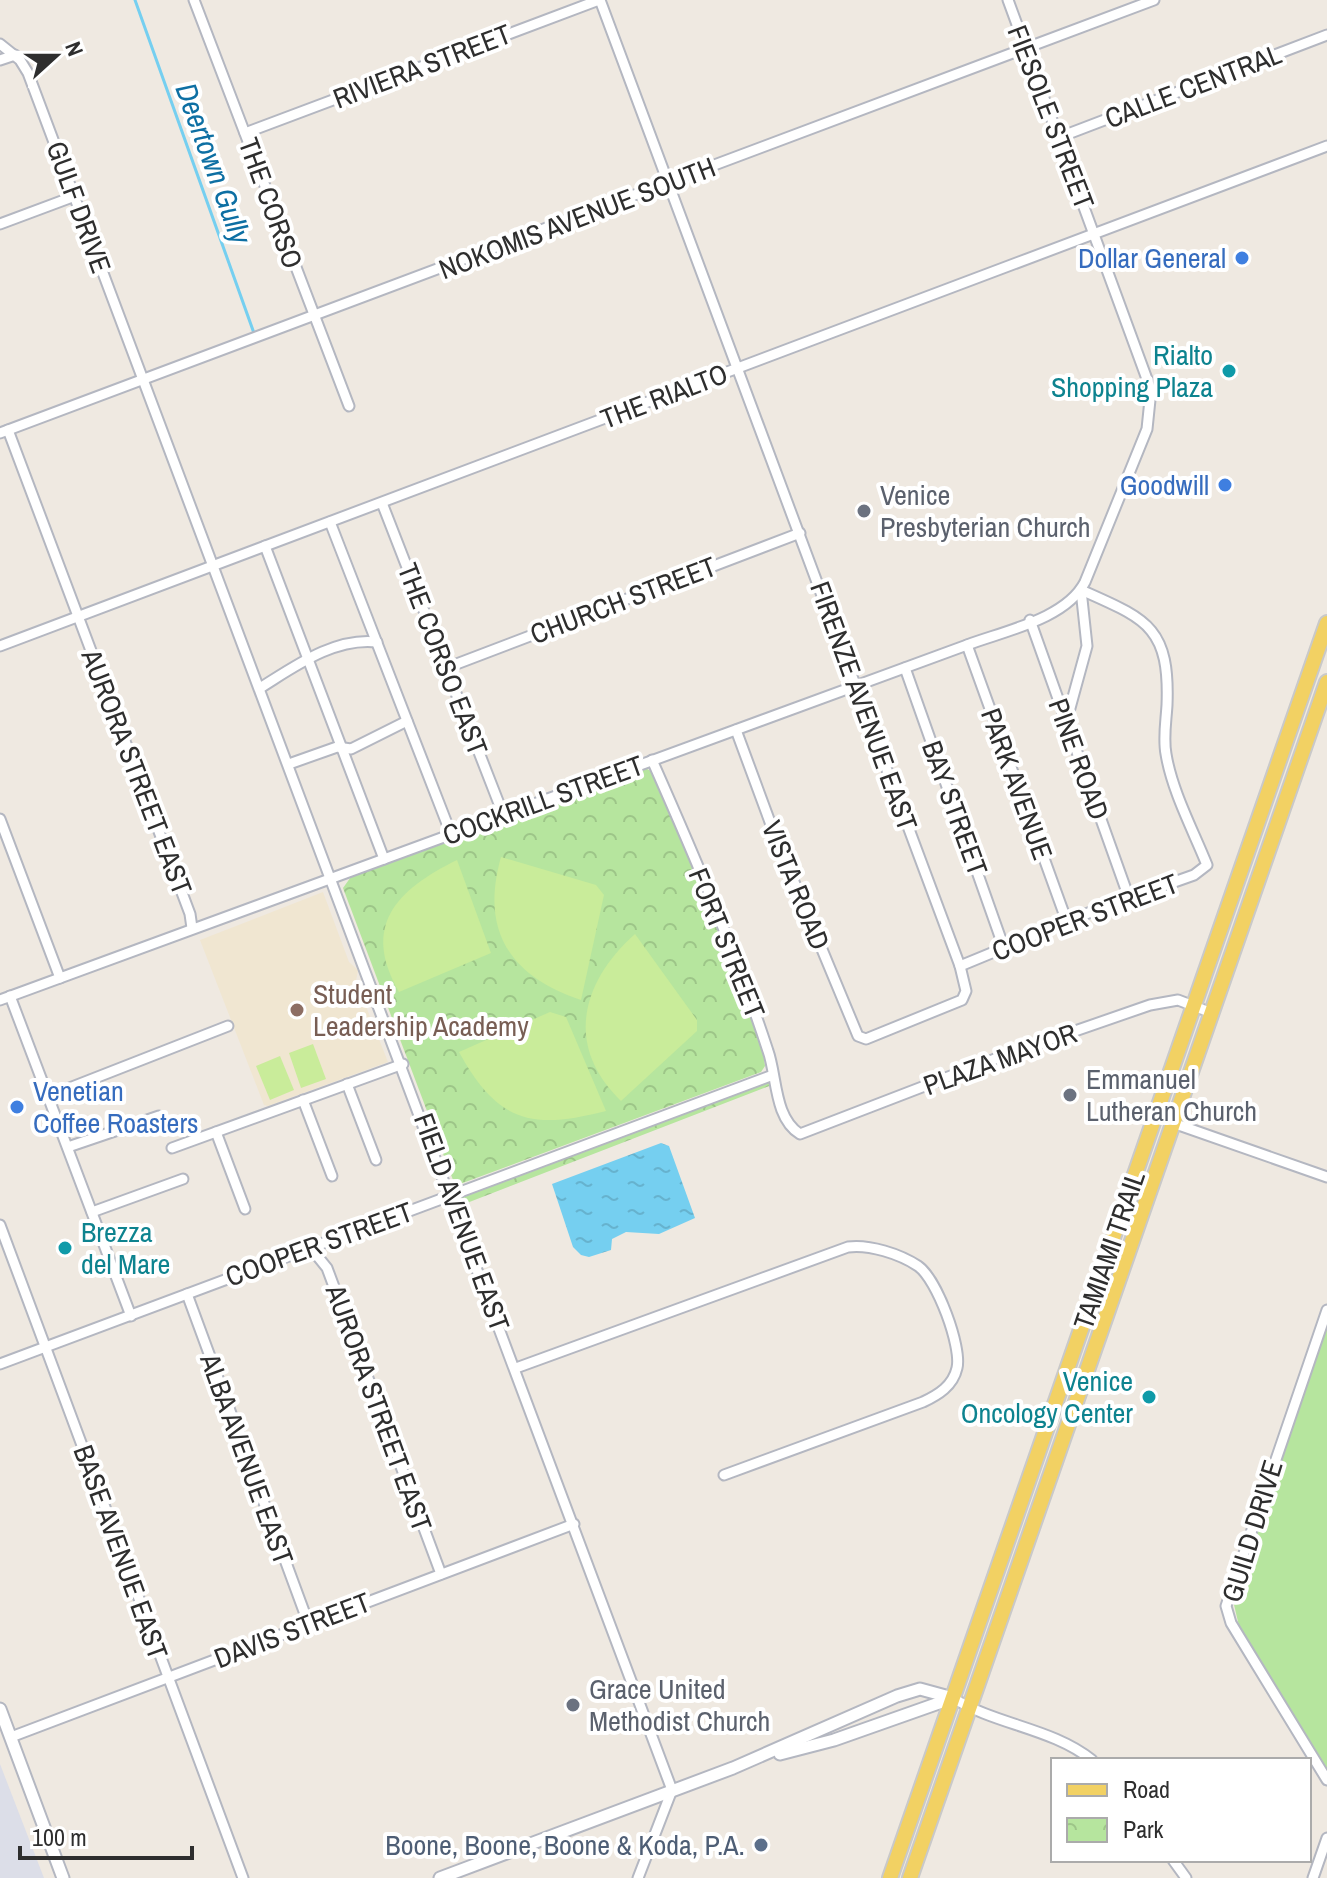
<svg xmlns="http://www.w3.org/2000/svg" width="1327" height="1878" viewBox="0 0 1327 1878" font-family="'Archivo Narrow',sans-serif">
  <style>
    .education { fill: #f0e6d1 }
    .airport { fill: #dcdee8 }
    .grass { fill: #b6e59e }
    .park { fill: url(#park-crowns) }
    .pitch { fill: #c9ec9a }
    .water { fill: url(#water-ripples) }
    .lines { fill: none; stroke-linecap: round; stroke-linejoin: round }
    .stream { stroke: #75cff0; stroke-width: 3 }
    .minor-casing { stroke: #b4b7c1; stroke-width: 13 }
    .tertiary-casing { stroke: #b4b7c1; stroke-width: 15 }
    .primary-casing { stroke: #c9c9c9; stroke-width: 18 }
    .minor { stroke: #fff; stroke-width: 9 }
    .tertiary { stroke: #fff; stroke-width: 11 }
    .primary { stroke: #f2d163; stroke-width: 14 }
    .shop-dot { fill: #3f7fe0; stroke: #fff; stroke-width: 3 }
    .culture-dot { fill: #0f9aa8; stroke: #fff; stroke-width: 3 }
    .worship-dot { fill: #6b7280; stroke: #fff; stroke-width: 3 }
    .education-dot { fill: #8d6e63; stroke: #fff; stroke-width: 3 }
    .service-dot { fill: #5c6f8a; stroke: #fff; stroke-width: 3 }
    .labels { text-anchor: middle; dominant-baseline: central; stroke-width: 8; stroke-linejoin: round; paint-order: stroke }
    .street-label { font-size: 28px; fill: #2e2e2e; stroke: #fff }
    .shop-label { font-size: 28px; fill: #366cbe; stroke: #fff; text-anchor: end }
    .culture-label { font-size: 28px; fill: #0d838f; stroke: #fff; text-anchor: end }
    .worship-label { font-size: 28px; fill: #5b616d; stroke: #fff; text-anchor: start }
    .education-label { font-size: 28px; fill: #785e54; stroke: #fff; text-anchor: start }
    .service-label { font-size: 28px; fill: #4e5e75; stroke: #fff; text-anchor: end }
    .water-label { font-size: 30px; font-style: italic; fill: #0d6fa3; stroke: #fff }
  </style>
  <defs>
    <pattern id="park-crowns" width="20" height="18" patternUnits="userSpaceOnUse" patternTransform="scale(2)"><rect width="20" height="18" fill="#b6e59e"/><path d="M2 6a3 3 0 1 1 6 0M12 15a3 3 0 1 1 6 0" fill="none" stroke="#9dc588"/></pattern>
    <pattern id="water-ripples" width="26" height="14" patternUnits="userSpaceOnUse" patternTransform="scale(2)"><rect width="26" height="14" fill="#75cff0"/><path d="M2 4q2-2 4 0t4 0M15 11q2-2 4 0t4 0" fill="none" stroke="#66b2ce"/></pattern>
  </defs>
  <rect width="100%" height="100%" fill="#efe9e1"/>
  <path class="education" d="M 323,892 L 349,962 L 358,970 L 356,981 L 388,1062 L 268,1106 L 264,1105 L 200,940 Z"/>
  <path class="airport" d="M 0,1764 L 44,1878 L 0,1878 Z"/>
  <path class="grass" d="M 1327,1324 L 1327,1773 L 1239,1626 L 1232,1596 Z"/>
  <g class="park">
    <path d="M 645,768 L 655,773 L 762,1042 L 765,1066 L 761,1072 L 460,1184 L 453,1180 L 343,888 L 353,874 Z"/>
    <path d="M 768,1072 L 772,1085 L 454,1208 L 449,1184 L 458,1189 Z"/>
  </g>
  <g class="pitch">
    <path d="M 501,857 L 596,885 L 604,895 L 581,1000 C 510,976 480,931 501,857 Z"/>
    <path d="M 457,860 L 491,953 L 399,992 C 361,926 396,890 457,860 Z"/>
    <path d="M 635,934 L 697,1020 L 697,1031 L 621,1101 C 565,1047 580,983 635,934 Z"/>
    <path d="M 550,1012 L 566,1017 L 606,1111 C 532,1130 498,1123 459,1052 Z"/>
    <path d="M 313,1044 L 326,1079 L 301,1088 L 289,1053 Z"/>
    <path d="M 280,1056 L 294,1090 L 270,1100 L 256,1066 Z"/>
  </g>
  <path class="water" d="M 661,1143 L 669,1146 L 695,1218 L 659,1234 L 626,1232 L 612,1239 L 611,1250 L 589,1257 L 581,1255 L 573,1247 L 552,1184 Z"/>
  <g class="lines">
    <path class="stream" d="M 135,0 L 255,336"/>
    <defs>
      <g id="minor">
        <path d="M 194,0 L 349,406"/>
        <path d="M 600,0 L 960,966 L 966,991 L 962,1000 L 866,1039 L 858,1036 L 777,841 L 736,730"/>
        <path d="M 0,44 L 20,60 L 28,73 L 672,1790 L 638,1878"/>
        <path d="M 0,60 L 15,55"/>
        <path d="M 245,133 L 599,0"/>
        <path d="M 1060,137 L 1327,35"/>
        <path d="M 0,224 L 75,196"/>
        <path d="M 8,430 L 190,914 L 192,928"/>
        <path d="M 0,433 L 1154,0"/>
        <path d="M 382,503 L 503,814"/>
        <path d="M 330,522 L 451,834"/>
        <path d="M 265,546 L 384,859"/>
        <path d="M 1030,620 L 1129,898"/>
        <path d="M 967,645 L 1067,922"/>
        <path d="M 0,646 L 1327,146"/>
        <path d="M 446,668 L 800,533"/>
        <path d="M 905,668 L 1004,948"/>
        <path d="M 260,688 C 294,667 334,637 377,642"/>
        <path d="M 1067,719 L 1087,646 L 1081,590"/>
        <path d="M 652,760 C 694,855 736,953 768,1051 C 777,1076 774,1118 800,1134 L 1000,1057 L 1150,1005 L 1178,1000 L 1212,1013"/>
        <path d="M 289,764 L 337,747 L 351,749 L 407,721"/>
        <path d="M 0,819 L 60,978"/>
        <path d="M 960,966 L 1098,909 L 1194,875 L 1207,865 C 1193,830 1172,791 1166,754 C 1163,738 1166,722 1167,705 C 1170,626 1146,619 1081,590"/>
        <path d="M 10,996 L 131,1316"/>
        <path d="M 0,1000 L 967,645 C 1004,631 1066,619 1085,582 L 1147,429 L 1151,390 L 1008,0"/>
        <path d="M 347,1084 L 376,1160"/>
        <path d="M 49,1096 L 228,1026"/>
        <path d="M 303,1100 L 332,1176"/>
        <path d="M 1173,1123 L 1327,1177"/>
        <path d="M 216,1132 L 245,1209"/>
        <path d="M 68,1147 L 159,1116"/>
        <path d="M 172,1148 L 403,1064"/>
        <path d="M 92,1212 L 183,1179"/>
        <path d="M 0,1225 L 243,1878"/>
        <path d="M 310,1247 L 327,1268 L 441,1574"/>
        <path d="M 187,1294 L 309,1625"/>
        <path d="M 1327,1310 L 1226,1606 L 1231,1623 L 1327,1780"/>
        <path d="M 0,1364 L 773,1075"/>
        <path d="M 516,1368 L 848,1247 C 869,1244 900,1254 918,1266 C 937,1279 962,1347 957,1368 C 953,1386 938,1395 923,1402 L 724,1475"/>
        <path d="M 953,1698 C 996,1725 1052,1728 1092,1760"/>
        <path d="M 11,1737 L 574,1524"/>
        <path d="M 1173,1860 L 1186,1878"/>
        <path d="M 1313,1878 L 1327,1838"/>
      </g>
      <g id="tertiary">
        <path d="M 0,1709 L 63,1878"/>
        <path d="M 780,1754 L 834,1740 L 953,1698"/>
        <path d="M 440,1878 L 733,1768 L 897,1696 L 920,1689 L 953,1698"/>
      </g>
      <g id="primary">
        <path d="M 890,1878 L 1327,623"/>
        <path d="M 910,1878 L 1327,682"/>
      </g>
    </defs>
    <use href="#minor" class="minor-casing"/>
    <use href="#tertiary" class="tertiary-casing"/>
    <use href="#primary" class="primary-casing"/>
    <use href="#minor" class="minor"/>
    <use href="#tertiary" class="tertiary"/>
    <use href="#primary" class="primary"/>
  </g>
  <g class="shop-dot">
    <circle cx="1242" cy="258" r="8"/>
    <circle cx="1225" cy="485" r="8"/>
    <circle cx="17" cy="1107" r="8"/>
  </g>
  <g class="culture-dot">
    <circle cx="1229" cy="371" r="8"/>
    <circle cx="65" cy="1248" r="8"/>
    <circle cx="1149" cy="1397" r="8"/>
  </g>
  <g class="worship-dot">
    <circle cx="864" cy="511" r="8"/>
    <circle cx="1070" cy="1095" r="8"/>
    <circle cx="573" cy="1705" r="8"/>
  </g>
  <circle class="education-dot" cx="297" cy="1010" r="8"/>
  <circle class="service-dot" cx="761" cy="1845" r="8"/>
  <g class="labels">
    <g class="street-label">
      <text transform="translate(422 66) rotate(-21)">RIVIERA STREET</text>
      <text transform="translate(1193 86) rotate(-21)">CALLE CENTRAL</text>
      <text transform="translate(1051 117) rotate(69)">FIESOLE STREET</text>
      <text transform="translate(271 203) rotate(70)">THE CORSO</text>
      <text transform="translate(79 207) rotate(70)">GULF DRIVE</text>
      <text transform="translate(577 218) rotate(-21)">NOKOMIS AVENUE SOUTH</text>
      <text transform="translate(664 396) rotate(-21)">THE RIALTO</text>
      <text transform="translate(623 600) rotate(-21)">CHURCH STREET</text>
      <text transform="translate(443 659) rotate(69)">THE CORSO EAST</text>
      <text transform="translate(864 706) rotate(70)">FIRENZE AVENUE EAST</text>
      <text transform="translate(1079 759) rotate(70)">PINE ROAD</text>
      <text transform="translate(137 772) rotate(69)">AURORA STREET EAST</text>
      <text transform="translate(1017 784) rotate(70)">PARK AVENUE</text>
      <text transform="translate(543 800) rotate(-20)">COCKRILL STREET</text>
      <text transform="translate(955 808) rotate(70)">BAY STREET</text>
      <text transform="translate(796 885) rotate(68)">VISTA ROAD</text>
      <text transform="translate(1085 917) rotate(-21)">COOPER STREET</text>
      <text transform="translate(727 943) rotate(68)">FORT STREET</text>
      <text transform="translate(1000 1059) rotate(-20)">PLAZA MAYOR</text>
      <text transform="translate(462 1222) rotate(70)">FIELD AVENUE EAST</text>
      <text transform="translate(319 1244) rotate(-20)">COOPER STREET</text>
      <text transform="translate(1109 1250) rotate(-71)">TAMIAMI TRAIL</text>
      <text transform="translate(379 1408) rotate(70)">AURORA STREET EAST</text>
      <text transform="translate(247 1459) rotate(70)">ALBA AVENUE EAST</text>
      <text transform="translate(1252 1531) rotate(-73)">GUILD DRIVE</text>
      <text transform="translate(121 1552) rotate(70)">BASE AVENUE EAST</text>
      <text transform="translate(292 1630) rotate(-21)">DAVIS STREET</text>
    </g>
    <g class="shop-label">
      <text x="1226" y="258">Dollar General</text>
      <text x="1209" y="485">Goodwill</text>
      <text x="33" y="1091" text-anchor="start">Venetian<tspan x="33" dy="32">Coffee Roasters</tspan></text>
    </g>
    <g class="culture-label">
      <text x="1213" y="355">Rialto<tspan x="1213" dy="32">Shopping Plaza</tspan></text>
      <text x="81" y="1232" text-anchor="start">Brezza<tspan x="81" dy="32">del Mare</tspan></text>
      <text x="1133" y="1381">Venice<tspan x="1133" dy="32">Oncology Center</tspan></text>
    </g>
    <g class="worship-label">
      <text x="880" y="495">Venice<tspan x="880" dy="32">Presbyterian Church</tspan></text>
      <text x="1086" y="1079">Emmanuel<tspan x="1086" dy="32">Lutheran Church</tspan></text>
      <text x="589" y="1689">Grace United<tspan x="589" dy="32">Methodist Church</tspan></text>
    </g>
    <g class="education-label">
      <text x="313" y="994">Student<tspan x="313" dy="32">Leadership Academy</tspan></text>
    </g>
    <g class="service-label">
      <text x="745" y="1845">Boone, Boone, Boone &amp; Koda, P.A.</text>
    </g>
    <g class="water-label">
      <text transform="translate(214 163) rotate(70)">Deertown Gully</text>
    </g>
  </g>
  <rect x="1051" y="1758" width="260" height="104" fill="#ffffff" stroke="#ababab" stroke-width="2"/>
  <rect x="1067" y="1784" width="40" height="12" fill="#f2d163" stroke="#ababab" stroke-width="2"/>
  <text x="1123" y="1798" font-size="24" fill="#2e2e2e">Road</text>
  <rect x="1067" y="1818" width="40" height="24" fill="url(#park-crowns)" stroke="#ababab" stroke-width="2"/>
  <text x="1123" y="1838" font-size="24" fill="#2e2e2e">Park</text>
  <g transform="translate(56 56) rotate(69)" stroke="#ffffff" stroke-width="6" paint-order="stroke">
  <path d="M0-6L14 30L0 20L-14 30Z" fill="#2e2e2e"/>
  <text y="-12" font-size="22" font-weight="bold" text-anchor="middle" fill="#2e2e2e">N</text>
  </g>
  <path d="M20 1846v12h172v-12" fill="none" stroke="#2e2e2e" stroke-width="4"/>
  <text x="32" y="1846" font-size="24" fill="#2e2e2e" stroke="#ffffff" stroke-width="6" paint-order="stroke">100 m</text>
</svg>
